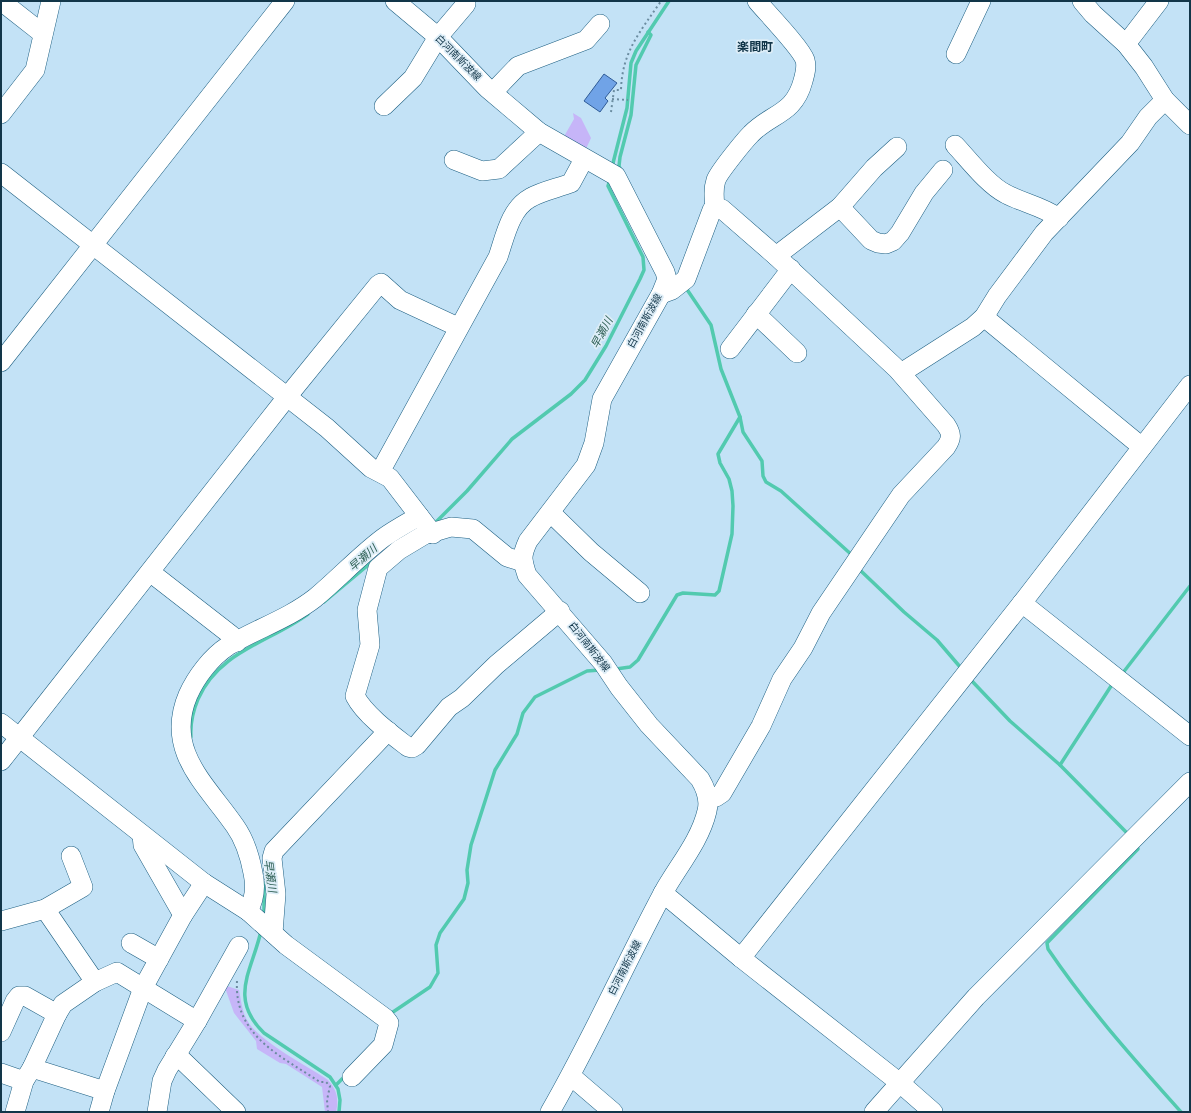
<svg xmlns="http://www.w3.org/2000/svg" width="1191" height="1113" viewBox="0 0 1191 1113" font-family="'Varela Round','Noto Sans JP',sans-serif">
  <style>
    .green { fill: #c6b5f8 }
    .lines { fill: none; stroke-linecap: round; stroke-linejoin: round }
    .stream { stroke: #52caaf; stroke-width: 3.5 }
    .building { fill: #70a3e7; stroke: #305c97 }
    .minor-casing { stroke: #1d5f82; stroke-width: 20 }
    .path { stroke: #6b8ca0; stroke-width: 2; stroke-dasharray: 2 3; stroke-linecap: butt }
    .minor { stroke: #fff; stroke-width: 19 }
    .labels { text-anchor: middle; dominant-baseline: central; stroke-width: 3.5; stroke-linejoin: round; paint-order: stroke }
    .street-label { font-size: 10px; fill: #123649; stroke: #ddedf7 }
    .water-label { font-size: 11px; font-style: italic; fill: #2e5f54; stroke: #ddedf7 }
    .quarter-label { font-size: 12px; font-weight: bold; fill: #123649; stroke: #ddedf7 }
  </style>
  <rect width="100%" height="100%" fill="#c3e2f6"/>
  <g class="green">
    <path d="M 573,113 L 581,118 L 591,138 L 584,153 L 562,140 L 574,119 Z"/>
    <path d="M 224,985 L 239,990 C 241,1000 242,1011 247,1020 C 258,1041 307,1066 328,1080 C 337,1090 339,1099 336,1112 L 325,1112 L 322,1087 L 286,1064 L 280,1063 L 257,1049 L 256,1041 L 234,1013 Z"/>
  </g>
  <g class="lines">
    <g class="stream">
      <path d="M 612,167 L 627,108 L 631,63 L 636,51 L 669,1"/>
      <path d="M 621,171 L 619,166 L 620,157 L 631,115 L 636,65 L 651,35 L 648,32"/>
      <path d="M 740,417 L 743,432 L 762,461 L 763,476 L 766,482 L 781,491 L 853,556"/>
      <path d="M 434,524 L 467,491 L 512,439 L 571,394 L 585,380 L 606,346 L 640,279 L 644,270 L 643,257 L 608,186 L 610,179"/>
      <path d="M 861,571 L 904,612 L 937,640 L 961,668"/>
      <path d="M 324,602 L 373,561"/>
      <path d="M 616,669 L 630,667 L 638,660 L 677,595 L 683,593 L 715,595 L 719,591 L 732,534 L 733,506 L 732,491 L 729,479 L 720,463 L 718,454 L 740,417 L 721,369 L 711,325 L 686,288"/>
      <path d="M 1122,674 L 1190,586"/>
      <path d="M 970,679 L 1010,721 L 1060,765 L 1127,833"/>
      <path d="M 191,737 C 190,724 193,711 198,699 C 219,651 270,642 308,614"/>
      <path d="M 1060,765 L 1113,683"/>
      <path d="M 1136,844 L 1138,849 L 1047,943 L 1048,949 C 1088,1008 1134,1059 1181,1112"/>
      <path d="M 264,883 L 264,917"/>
      <path d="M 261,931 C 252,971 228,998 264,1033 L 330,1077 L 338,1089 L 340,1100 L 339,1112"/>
      <path d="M 393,1012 L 430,987 L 438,973 L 436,945 L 440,933 L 464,899 L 468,883 L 467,870 L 471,845 L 495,770 L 517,734 L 523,713 L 535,697 L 587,671 L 600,670"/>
      <path d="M 336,1085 L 345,1076"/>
    </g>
  </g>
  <path class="building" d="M 604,74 L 617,83 L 605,98 L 608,101 L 600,112 L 584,101 Z"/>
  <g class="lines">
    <defs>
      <g id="minor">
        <path d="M 1,1 L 43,34"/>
        <path d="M 395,1 L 438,37 L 487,88 L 539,132 L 616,176 L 665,272 L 667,279 L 661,294 L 602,399 L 594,443 L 586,465 L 528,541 C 521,556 522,560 527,575 L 603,663 L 619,687 L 649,725 L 700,779 C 706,789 710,799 707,811 C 700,841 678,866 663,893 C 624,966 591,1041 550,1112"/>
        <path d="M 1082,1 L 1093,14 L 1126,44 L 1144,67 L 1165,100 L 1190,125"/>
        <path d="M 1126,44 L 1159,1"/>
        <path d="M 956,54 L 981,1"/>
        <path d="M 493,92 L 518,66 L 586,40 L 600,24"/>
        <path d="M 384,106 L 413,78 L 438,37 L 466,4"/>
        <path d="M 1,114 L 35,70 L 51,1"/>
        <path d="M 955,145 C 969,160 988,185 1006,194 C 1023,203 1042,206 1059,218"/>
        <path d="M 454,160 L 482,171 L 499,169 L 539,132"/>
        <path d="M 1,173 L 327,428 L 371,468 L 390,478 L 433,534"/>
        <path d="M 715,207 C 714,198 713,189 716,180 C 719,172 744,141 751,134 C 771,113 794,115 803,81 C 805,74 807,67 805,60 C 801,48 767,13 757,1"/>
        <path d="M 840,207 L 871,240 L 878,243 L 886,244 L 893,241 L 900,233 L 924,193 L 943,170"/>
        <path d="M 776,256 L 840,207 L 874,168 L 897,147"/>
        <path d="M 661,294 L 672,290 L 686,279 L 712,210 L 715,207 L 722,209 L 776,256 L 897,369 L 946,425 C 952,434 952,438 946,447 L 901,495 L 821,613 L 803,648 L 782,679 L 761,726 L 722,793 L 716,797 L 708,799"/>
        <path d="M 756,314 L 797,353"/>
        <path d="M 984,317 L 1142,447"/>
        <path d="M 730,349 L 791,269"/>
        <path d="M 1,362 L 285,1"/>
        <path d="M 901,373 L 973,327 L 984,317 L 997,296 L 1044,233 L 1130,143 L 1148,117 L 1165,100"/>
        <path d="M 380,472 L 498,257 C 505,237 510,209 530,198 C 542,191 558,188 571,183 L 584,159"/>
        <path d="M 551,513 L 591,552 L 640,593"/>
        <path d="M 523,562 L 507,557 L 473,529 L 451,527 L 424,535 L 399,550 L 378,568 L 367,610 L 370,645 L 355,696 C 365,715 391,734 408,747 L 412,748 L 417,745 L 449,707 L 462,698 L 496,665 L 560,611"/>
        <path d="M 150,572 L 231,635 L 237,642"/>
        <path d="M 1022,603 L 1190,736"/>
        <path d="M 1,723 L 204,883 L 248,911 L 286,945 L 385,1018 L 389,1023 L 383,1045 L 352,1077"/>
        <path d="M 1,761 L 287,397 L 378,285 L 381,283 L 400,300 L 458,327"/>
        <path d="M 142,835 L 143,845 L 183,915"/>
        <path d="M 663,893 L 741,958 L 900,1083 L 933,1112"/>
        <path d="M 45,909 L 95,982"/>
        <path d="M 248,911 C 255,899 256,887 253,873 C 250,857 245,840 235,826 C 207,785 164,751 188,695 C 196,677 211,657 228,646 C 256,629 288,619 315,598 C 338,579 359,556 383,538 C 394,530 407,523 419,516"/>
        <path d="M 1,921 L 45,909 L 83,887 L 71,856"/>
        <path d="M 273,933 L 276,894 L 272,858 L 274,851 L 388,731"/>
        <path d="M 131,943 L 159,959"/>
        <path d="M 741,958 L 1022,603 L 1190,385"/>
        <path d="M 1,1032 L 15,1001 L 19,996 L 25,996 L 57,1014"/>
        <path d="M 175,1056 L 181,1059 L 236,1112"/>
        <path d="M 32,1068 L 105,1091"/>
        <path d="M 1,1073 L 24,1081"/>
        <path d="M 571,1076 L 613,1112"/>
        <path d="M 15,1112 L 24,1081 L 32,1068 L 57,1014 L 63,1004 L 95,982 L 117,972 L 197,1021"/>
        <path d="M 99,1112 L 105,1091 L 143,988 L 183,915 L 204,883"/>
        <path d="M 157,1112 L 162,1081 L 167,1070 L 197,1021 L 239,946"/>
        <path d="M 874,1112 L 976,997 L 1190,782"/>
      </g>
    </defs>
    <use href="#minor" class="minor-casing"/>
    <g class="path">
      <path d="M 612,99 L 628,100"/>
      <path d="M 611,112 L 614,90 L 621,90 C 622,51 641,31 661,1"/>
      <path d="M 237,981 C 234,1036 281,1056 320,1082 L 326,1082 L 330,1086 L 327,1100 L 328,1112"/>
    </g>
    <use href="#minor" class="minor"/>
  </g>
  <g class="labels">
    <g class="street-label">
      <text transform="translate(458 58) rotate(45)">白河南斯波線</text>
      <text transform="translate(645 321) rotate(-61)">白河南斯波線</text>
      <text transform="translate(589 647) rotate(52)">白河南斯波線</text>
      <text transform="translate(625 968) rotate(-63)">白河南斯波線</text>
    </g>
    <g class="water-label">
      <text transform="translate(602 333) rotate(-62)">早瀬川</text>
      <text transform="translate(363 558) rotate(-41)">早瀬川</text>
      <text transform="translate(270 876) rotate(82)">早瀬川</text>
    </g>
    <g class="quarter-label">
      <text x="755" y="47">楽間町</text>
    </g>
  </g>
  <rect width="1191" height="1113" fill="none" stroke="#123649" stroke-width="4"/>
</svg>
